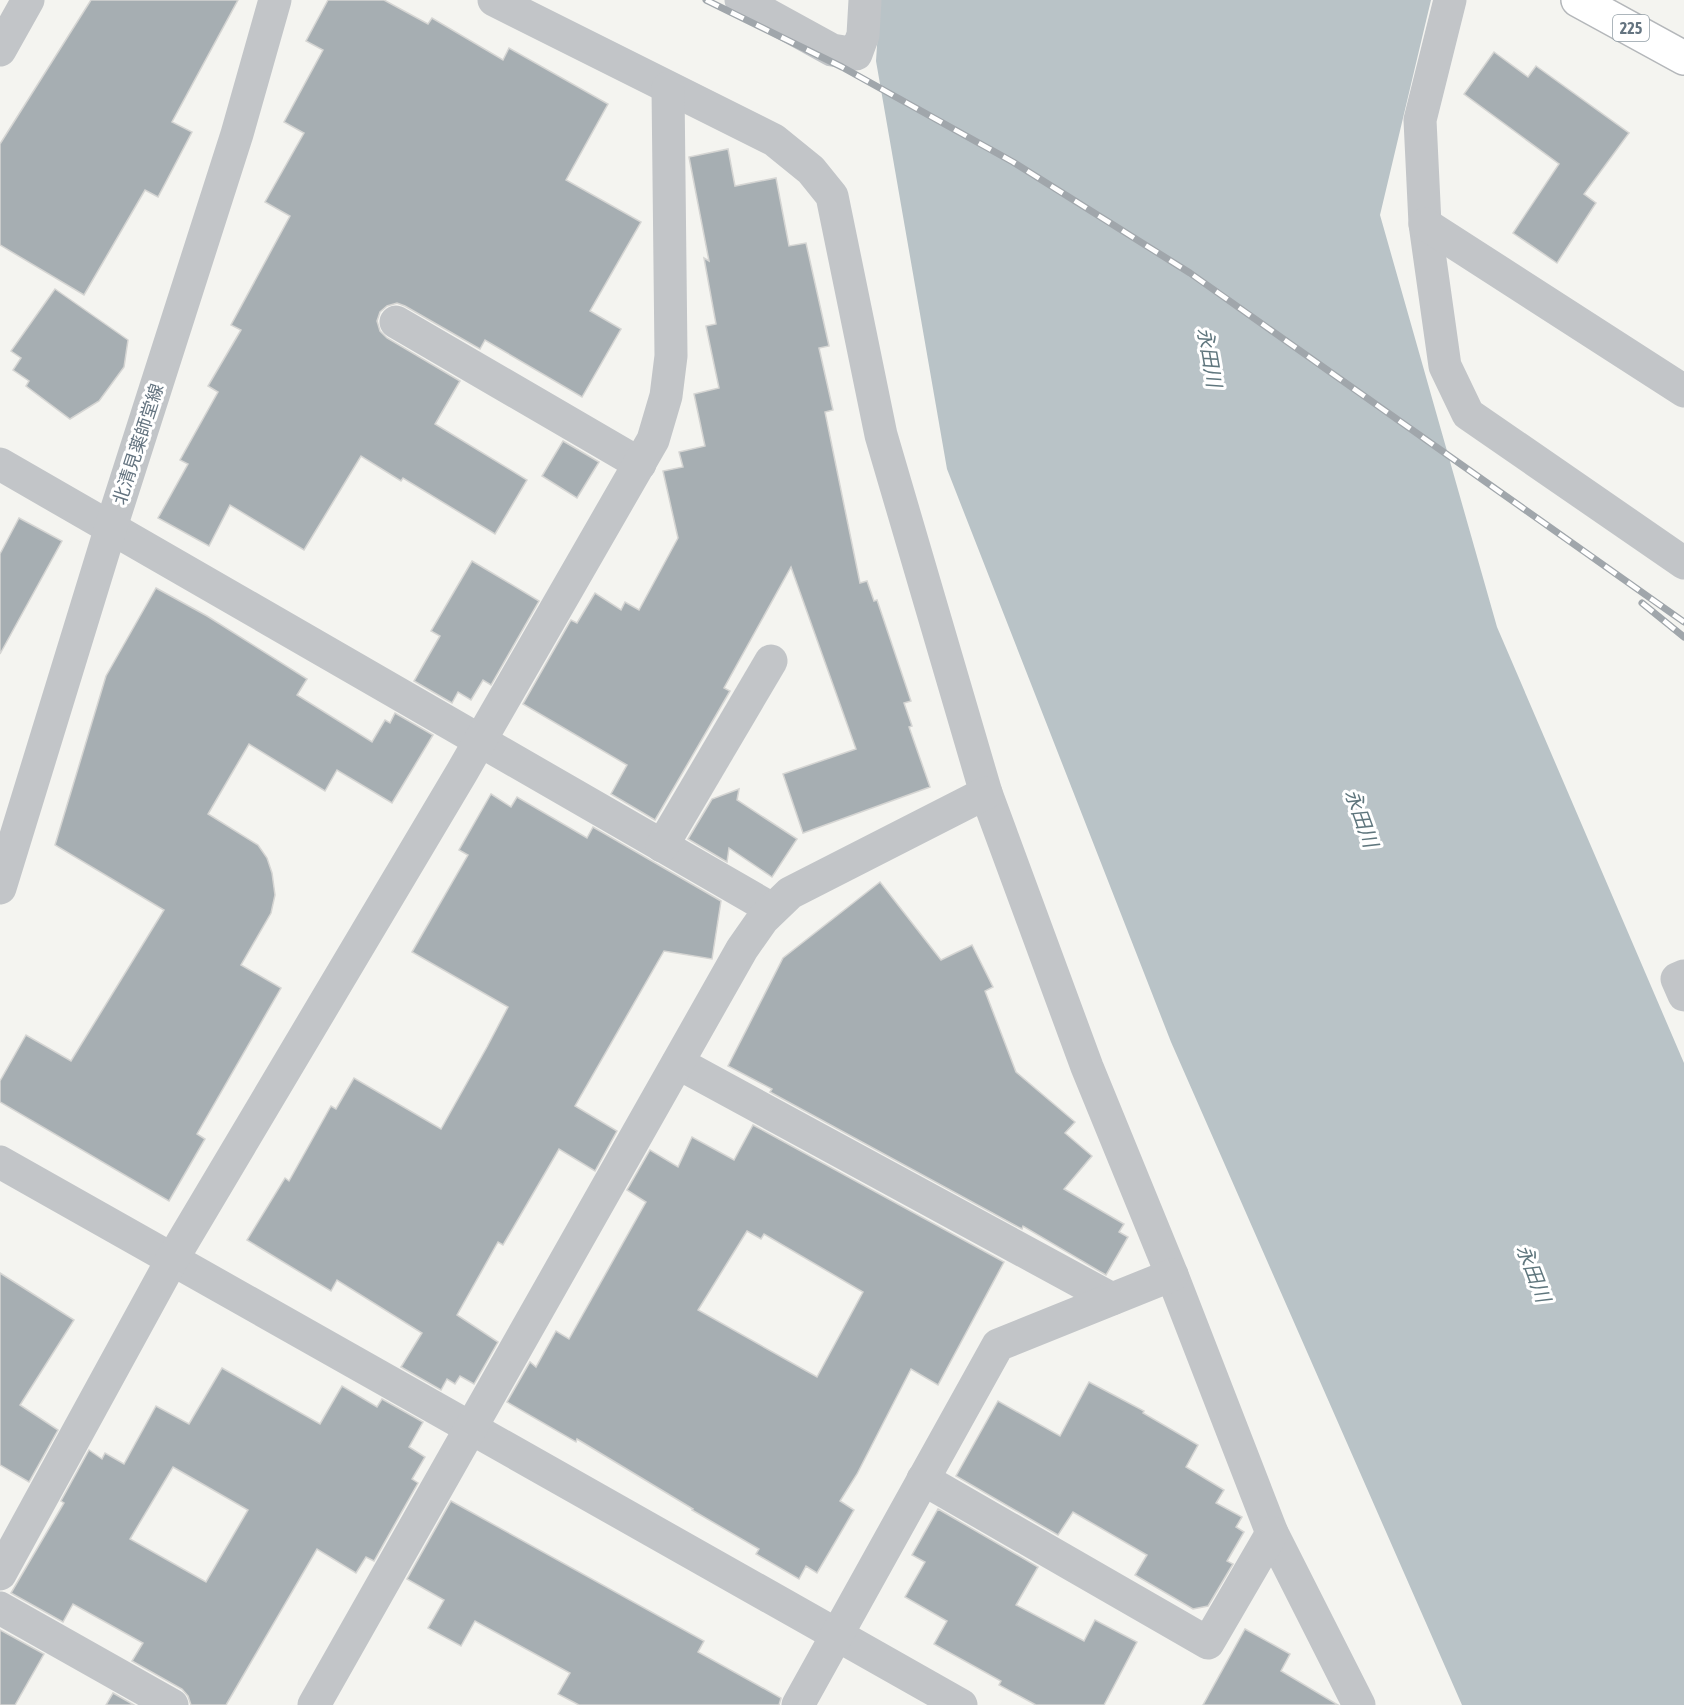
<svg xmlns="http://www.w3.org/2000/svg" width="1684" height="1705" viewBox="0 0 1684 1705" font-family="'Asap Condensed','Noto Sans JP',sans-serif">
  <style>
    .water { fill: #b9c3c7 }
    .building { fill: #a6aeb2; stroke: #d5d5d3; stroke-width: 1.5; fill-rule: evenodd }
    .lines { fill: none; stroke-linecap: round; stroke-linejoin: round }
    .highway-casing { stroke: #b4b7ba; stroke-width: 36 }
    .minor { stroke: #c2c5c8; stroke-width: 33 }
    .highway { stroke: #fff; stroke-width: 33 }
    .rail-casing { stroke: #a0a6ab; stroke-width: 7 }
    .rail { stroke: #fff; stroke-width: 4.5; stroke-dasharray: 14; stroke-linecap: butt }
    .labels { text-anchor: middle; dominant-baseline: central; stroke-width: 6; stroke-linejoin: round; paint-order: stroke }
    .shield { fill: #fff; stroke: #929ea6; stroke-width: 1.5 }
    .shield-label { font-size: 16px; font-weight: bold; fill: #647480 }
    .street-label { font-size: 18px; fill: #647480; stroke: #fff }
    .water-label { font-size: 20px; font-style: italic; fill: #5f767d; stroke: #fff }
  </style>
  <rect width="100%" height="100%" fill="#f4f4f0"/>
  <path class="water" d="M 880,0 L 1431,0 L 1380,215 L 1497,627 L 1684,1063 L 1684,1705 L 1462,1705 L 1171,1042 L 947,469 L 876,61 Z"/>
  <g class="building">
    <path d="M 91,0 L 238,0 L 172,122 L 192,132 L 158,197 L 145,190 L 84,295 L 0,245 L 0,144 Z"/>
    <path d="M 328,0 L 384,0 L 428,24 L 432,18 L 503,60 L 509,48 L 608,104 L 566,180 L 641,222 L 590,311 L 621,329 L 582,397 L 485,340 L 480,349 L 405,306 L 397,303 L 387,306 L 380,312 L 377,321 L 380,331 L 387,338 L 460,381 L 435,424 L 527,480 L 495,534 L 403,478 L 401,481 L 361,456 L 304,550 L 230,505 L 209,546 L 158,518 L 188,464 L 180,460 L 218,392 L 208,386 L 241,330 L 231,325 L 290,216 L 265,202 L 304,133 L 284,122 L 323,50 L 306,41 Z"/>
    <path d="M 1494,52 L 1528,77 L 1536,66 L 1629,133 L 1584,194 L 1596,203 L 1557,263 L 1513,233 L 1559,164 L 1464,94 Z"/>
    <path d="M 728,149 L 735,186 L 776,178 L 789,246 L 806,243 L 829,346 L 819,348 L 833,410 L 825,412 L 860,583 L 867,581 L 874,601 L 877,600 L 911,701 L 904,703 L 912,726 L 909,727 L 930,787 L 803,833 L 783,774 L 856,749 L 791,567 L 724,688 L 730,691 L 655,820 L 611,794 L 627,765 L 523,704 L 571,620 L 577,623 L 595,593 L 621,610 L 625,602 L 639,610 L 678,538 L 663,471 L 683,467 L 679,452 L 705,446 L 694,394 L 719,388 L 706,326 L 716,324 L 704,258 L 709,261 L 689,157 Z"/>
    <path d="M 55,289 L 128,340 L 124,367 L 99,401 L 70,419 L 26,386 L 29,381 L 13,370 L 21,358 L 11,351 Z"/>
    <path d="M 563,441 L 599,462 L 577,498 L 542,476 Z"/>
    <path d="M 19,518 L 62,541 L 0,654 L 0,554 Z"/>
    <path d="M 472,561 L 539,601 L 491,685 L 483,680 L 471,700 L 458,692 L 452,703 L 414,681 L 440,636 L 431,631 Z"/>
    <path d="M 156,588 L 207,616 L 307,679 L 297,695 L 372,742 L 385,720 L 390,723 L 395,713 L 433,735 L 392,803 L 337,770 L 325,791 L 249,744 L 208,814 L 258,845 L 267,858 L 272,873 L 275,895 L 271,913 L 241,965 L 281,988 L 197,1134 L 205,1139 L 169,1201 L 0,1102 L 0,1081 L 26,1035 L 71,1061 L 164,910 L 55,845 L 106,676 Z"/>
    <path d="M 739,789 L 737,800 L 797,839 L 772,877 L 729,848 L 727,862 L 688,839 L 712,799 Z"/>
    <path d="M 491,794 L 511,807 L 517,797 L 587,838 L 593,827 L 721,901 L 712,959 L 664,951 L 575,1106 L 617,1131 L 595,1171 L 559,1149 L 503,1245 L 498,1242 L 457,1315 L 498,1342 L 474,1384 L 460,1376 L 455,1384 L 447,1379 L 441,1390 L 401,1367 L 422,1333 L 337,1280 L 331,1291 L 247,1240 L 285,1178 L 289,1181 L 331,1106 L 336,1109 L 354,1078 L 441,1129 L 487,1047 L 508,1007 L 412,952 L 468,855 L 459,850 Z"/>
    <path d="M 880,882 L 941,960 L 972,945 L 993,987 L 985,991 L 1016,1072 L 1075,1122 L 1065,1133 L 1092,1156 L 1064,1189 L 1124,1224 L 1119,1232 L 1128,1237 L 1106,1275 L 1023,1226 L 1022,1229 L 770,1092 L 772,1089 L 728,1066 L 783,958 Z"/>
    <path d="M 753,1125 L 1004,1262 L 938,1385 L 911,1369 L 857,1474 L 840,1501 L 854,1510 L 817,1573 L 806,1566 L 799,1579 L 756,1554 L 759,1549 L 692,1510 L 693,1509 L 577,1439 L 576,1442 L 507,1402 L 530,1362 L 536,1367 L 556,1331 L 569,1339 L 646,1202 L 627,1190 L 650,1150 L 678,1167 L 692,1137 L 734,1160 ZM 747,1231 L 761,1239 L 764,1234 L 863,1292 L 817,1377 L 698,1310 Z"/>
    <path d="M 0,1273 L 74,1320 L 20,1405 L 58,1430 L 29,1482 L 0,1465 Z"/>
    <path d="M 222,1368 L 320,1424 L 342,1386 L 377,1407 L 382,1399 L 423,1422 L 409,1447 L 425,1457 L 412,1479 L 418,1483 L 374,1561 L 366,1557 L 356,1573 L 317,1549 L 226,1705 L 191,1705 L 188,1696 L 182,1689 L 132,1661 L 143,1643 L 73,1604 L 63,1622 L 11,1593 L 64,1503 L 61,1501 L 89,1450 L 102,1459 L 105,1453 L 124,1464 L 156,1406 L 189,1424 ZM 173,1467 L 248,1510 L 206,1582 L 130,1539 Z"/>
    <path d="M 1089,1382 L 1144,1411 L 1143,1413 L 1198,1445 L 1186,1467 L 1224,1490 L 1216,1503 L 1242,1517 L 1236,1527 L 1244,1532 L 1227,1561 L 1233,1564 L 1208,1606 L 1193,1609 L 1135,1575 L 1147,1555 L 1073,1512 L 1058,1535 L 956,1476 L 998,1401 L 1060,1436 Z"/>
    <path d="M 451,1501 L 704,1641 L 698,1652 L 781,1698 L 779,1705 L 579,1705 L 558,1694 L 570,1673 L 475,1621 L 461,1646 L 428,1628 L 444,1600 L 407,1579 Z"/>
    <path d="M 938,1509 L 1038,1567 L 1016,1605 L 1084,1641 L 1095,1620 L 1137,1642 L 1104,1705 L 1036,1705 L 999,1685 L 1001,1681 L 934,1644 L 947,1621 L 905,1597 L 925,1562 L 912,1555 Z"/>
    <path d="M 1245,1629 L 1290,1654 L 1281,1671 L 1338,1705 L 1203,1705 Z"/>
    <path d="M 0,1630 L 44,1654 L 15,1705 L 0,1705 Z"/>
    <path d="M 113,1693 L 134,1705 L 106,1705 Z"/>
  </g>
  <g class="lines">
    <defs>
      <path id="highway" d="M 1578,0 L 1684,58"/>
    </defs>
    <use href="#highway" class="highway-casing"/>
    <g class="minor">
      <path d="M 494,0 L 774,140 L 811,170 L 832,196 L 881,435 L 986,793 L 1087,1067 L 1172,1275 L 1272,1533 L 1359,1705"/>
      <path d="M 741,0 L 832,50 L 856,54 L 863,35 L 865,0"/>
      <path d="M 1450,0 L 1420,120 L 1425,224 L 1445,366 L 1468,414 L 1684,563"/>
      <path d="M 0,50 L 28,0"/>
      <path d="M 1425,224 L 1684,391"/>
      <path d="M 396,322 L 640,464"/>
      <path d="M 0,464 L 772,909"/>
      <path d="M 662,846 L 771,661"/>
      <path d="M 0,888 L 111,527 L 237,134 L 275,0"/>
      <path d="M 1684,976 L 1677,979 L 1684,995"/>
      <path d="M 678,1063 L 1112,1299"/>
      <path d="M 0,1162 L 961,1705"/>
      <path d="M 923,1479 L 1208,1643 L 1272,1533"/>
      <path d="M 0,1574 L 173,1258 L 462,772 L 653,440 L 666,396 L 671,356 L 668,88"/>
      <path d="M 0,1608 L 172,1705"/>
      <path d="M 314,1705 L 742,949 L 763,919 L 790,893 L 986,793"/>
      <path d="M 798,1705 L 998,1345 L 1172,1275"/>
    </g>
    <use href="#highway" class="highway"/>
    <defs>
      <g id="rail">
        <path d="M 706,0 L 842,67 L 1013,162 L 1190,273 L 1684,622"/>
        <path d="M 1642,603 L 1684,637"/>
      </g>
    </defs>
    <use href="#rail" class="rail-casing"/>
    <use href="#rail" class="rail"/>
  </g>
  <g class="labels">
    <rect class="shield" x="1613" y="15" width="36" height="26" rx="4.5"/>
    <g class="shield-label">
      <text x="1631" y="28">225</text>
    </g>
    <g class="street-label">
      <text transform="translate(138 444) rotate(-72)">北清見薬師堂線</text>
    </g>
    <g class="water-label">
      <text transform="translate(1210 357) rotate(80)">永田川</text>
      <text transform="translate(1362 818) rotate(70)">永田川</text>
      <text transform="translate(1534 1273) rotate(69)">永田川</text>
    </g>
  </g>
</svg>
